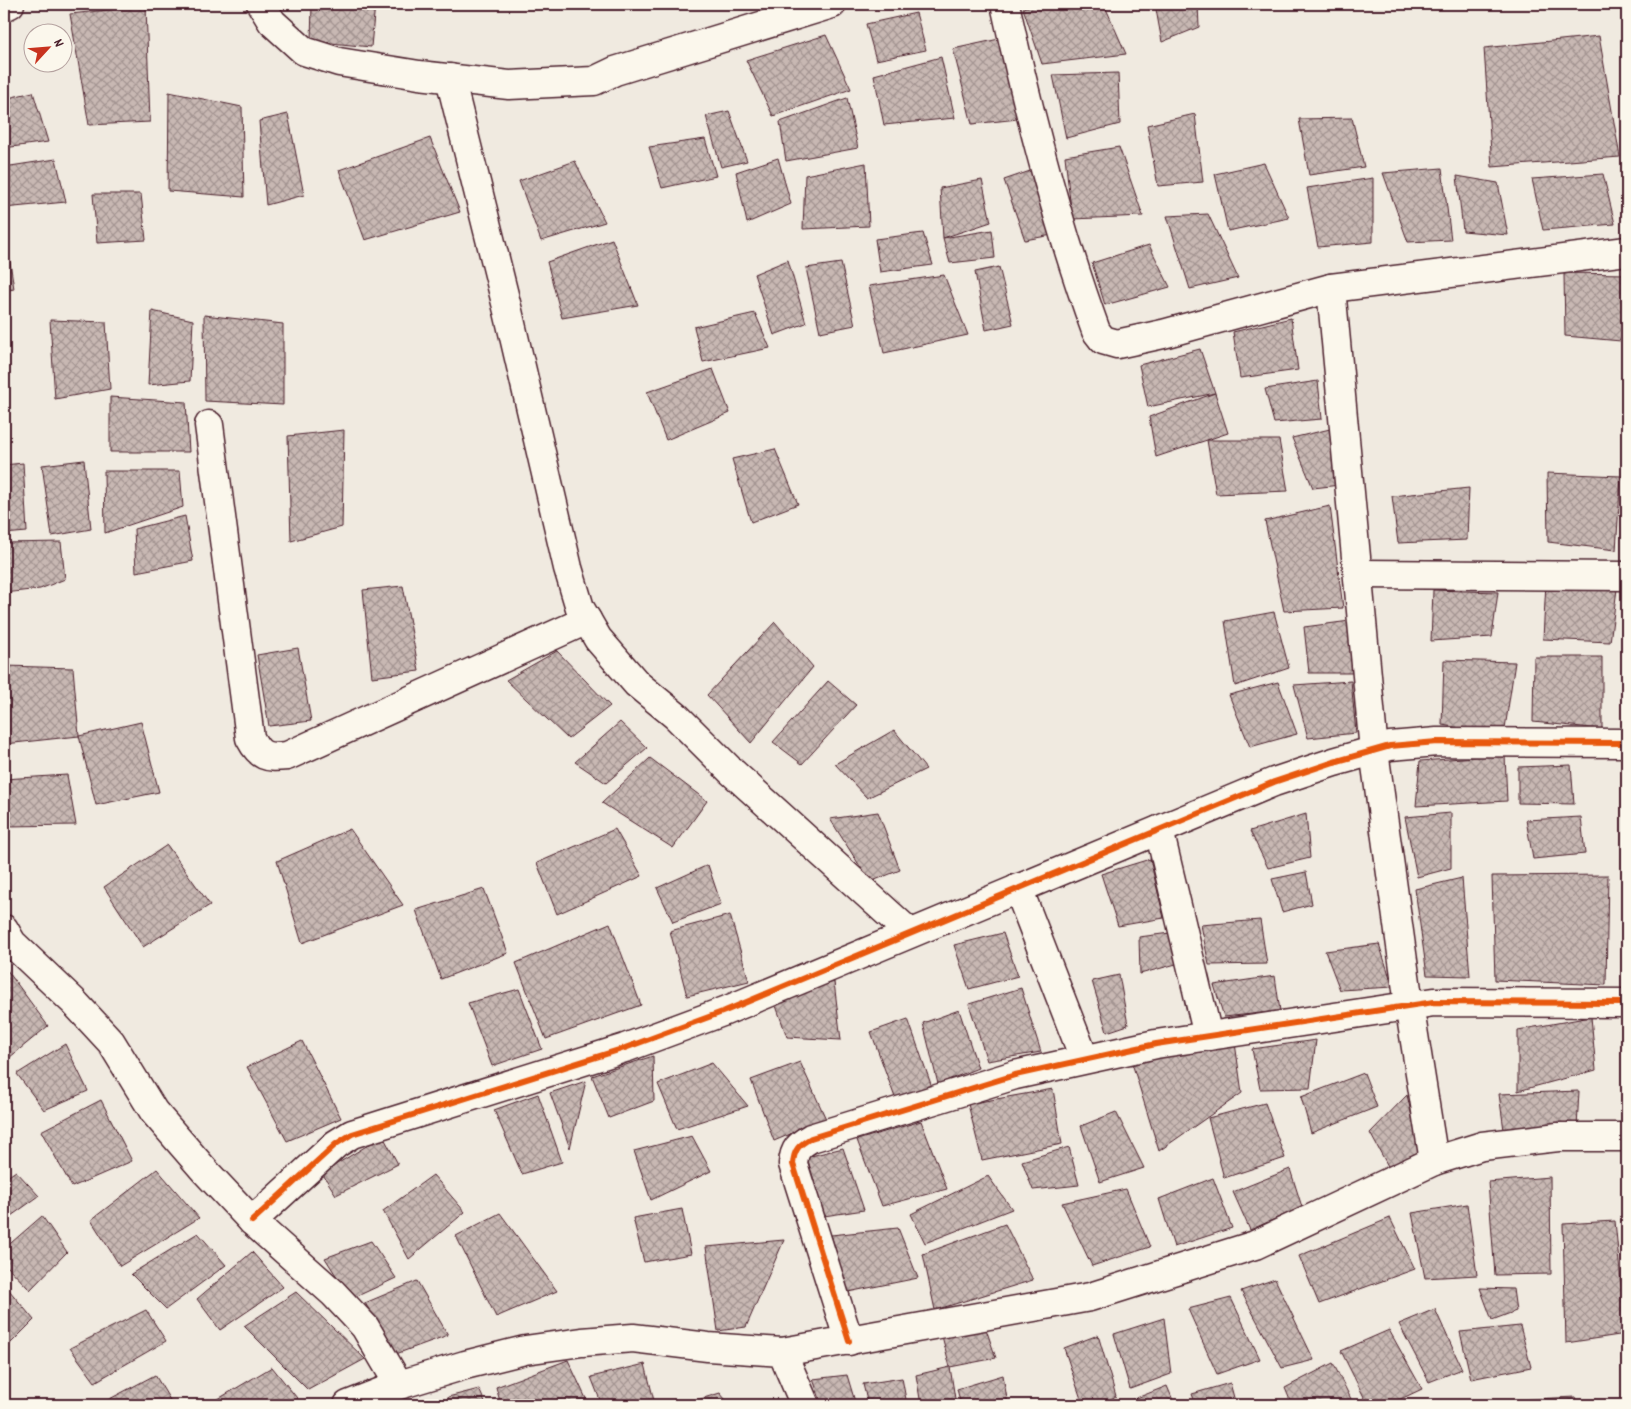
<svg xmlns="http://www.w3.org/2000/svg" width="1631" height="1409" viewBox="0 0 1631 1409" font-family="Dekko,sans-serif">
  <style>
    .building { fill: url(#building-cross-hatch); stroke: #4a1f2b }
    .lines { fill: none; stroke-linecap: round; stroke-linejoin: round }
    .minor-casing { stroke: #4a1f2b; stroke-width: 31 }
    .minor { stroke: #fbf7ec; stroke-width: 28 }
    .cycleway-casing { stroke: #fbf7ec; stroke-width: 9 }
    .cycleway { stroke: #e8590c; stroke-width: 6 }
  </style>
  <defs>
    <pattern id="building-cross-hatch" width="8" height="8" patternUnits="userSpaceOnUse" patternTransform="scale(1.25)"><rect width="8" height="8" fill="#c8b8b3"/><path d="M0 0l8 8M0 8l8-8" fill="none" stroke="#a49592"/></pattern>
  </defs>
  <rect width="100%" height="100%" fill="#f0eae0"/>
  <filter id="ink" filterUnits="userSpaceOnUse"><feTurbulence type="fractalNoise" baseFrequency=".02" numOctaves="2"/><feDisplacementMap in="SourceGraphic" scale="10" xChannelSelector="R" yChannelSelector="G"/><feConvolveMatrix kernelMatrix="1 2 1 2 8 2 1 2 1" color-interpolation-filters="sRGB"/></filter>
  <g filter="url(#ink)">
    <g class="building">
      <path d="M 312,4 L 375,4 L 371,47 L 311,41 Z"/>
      <path d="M 1036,4 L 1104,4 L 1126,54 L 1042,64 L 1023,8 Z"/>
      <path d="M 1155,4 L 1198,4 L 1199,27 L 1162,42 Z"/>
      <path d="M 146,6 L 150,122 L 89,125 L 70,14 Z"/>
      <path d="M 916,13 L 926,50 L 876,60 L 866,24 Z"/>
      <path d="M 826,35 L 851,89 L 773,116 L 746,60 Z"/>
      <path d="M 1599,36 L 1620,157 L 1492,167 L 1484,48 Z"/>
      <path d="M 999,39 L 1018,119 L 972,124 L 953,49 Z"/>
      <path d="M 941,57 L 955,118 L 884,125 L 874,75 Z"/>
      <path d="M 1118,73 L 1120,124 L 1066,138 L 1053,75 Z"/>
      <path d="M 33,92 L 48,142 L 4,148 L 4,99 Z"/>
      <path d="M 169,92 L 242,107 L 244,197 L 168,191 Z"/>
      <path d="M 847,98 L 858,148 L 786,161 L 780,122 Z"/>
      <path d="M 729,111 L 747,161 L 721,167 L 706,116 Z"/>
      <path d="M 288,114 L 304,195 L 266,205 L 259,121 Z"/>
      <path d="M 1195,114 L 1203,182 L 1158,186 L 1147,125 Z"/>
      <path d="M 1352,118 L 1364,167 L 1309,175 L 1299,119 Z"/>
      <path d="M 430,138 L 460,212 L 365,240 L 339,170 Z"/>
      <path d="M 705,139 L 716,176 L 662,188 L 649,147 Z"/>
      <path d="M 1119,147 L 1143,216 L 1072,219 L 1065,156 Z"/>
      <path d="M 778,158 L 791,204 L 747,223 L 736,172 Z"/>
      <path d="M 56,159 L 66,202 L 4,208 L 4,167 Z"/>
      <path d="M 575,161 L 605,222 L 541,241 L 519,181 Z"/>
      <path d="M 866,163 L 869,226 L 803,229 L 805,175 Z"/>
      <path d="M 1264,163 L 1289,218 L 1228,231 L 1215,174 Z"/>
      <path d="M 1442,168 L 1451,240 L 1408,242 L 1383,173 Z"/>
      <path d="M 1036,169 L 1052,235 L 1025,240 L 1004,180 Z"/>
      <path d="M 1603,174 L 1615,224 L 1543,230 L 1532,179 Z"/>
      <path d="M 1457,176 L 1498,183 L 1508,235 L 1463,231 Z"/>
      <path d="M 1373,178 L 1373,242 L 1318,247 L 1307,188 Z"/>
      <path d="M 982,180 L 991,222 L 943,238 L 940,188 Z"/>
      <path d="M 93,194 L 141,194 L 146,240 L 97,243 Z"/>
      <path d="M 1208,214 L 1238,278 L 1190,289 L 1167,216 Z"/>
      <path d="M 4,221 L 14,289 L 4,291 Z"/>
      <path d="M 992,230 L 995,258 L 950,263 L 943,238 Z"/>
      <path d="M 923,233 L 933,265 L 880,272 L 875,239 Z"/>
      <path d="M 612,239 L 638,305 L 562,318 L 547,262 Z"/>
      <path d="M 1149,245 L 1170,287 L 1105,305 L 1092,263 Z"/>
      <path d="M 788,260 L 806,323 L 774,335 L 754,274 Z"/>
      <path d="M 841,263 L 855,325 L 820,332 L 806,268 Z"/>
      <path d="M 999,267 L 1013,324 L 986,330 L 975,272 Z"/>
      <path d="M 1564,273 L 1627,274 L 1621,341 L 1565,336 Z"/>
      <path d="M 944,275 L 968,335 L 884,353 L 869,286 Z"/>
      <path d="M 152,311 L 193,320 L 190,381 L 148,385 Z"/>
      <path d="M 755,313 L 770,348 L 703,362 L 694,327 Z"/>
      <path d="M 204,315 L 283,324 L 283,405 L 205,401 Z"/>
      <path d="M 1291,318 L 1298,370 L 1240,378 L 1233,332 Z"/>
      <path d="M 50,320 L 106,322 L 110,389 L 55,399 Z"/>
      <path d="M 1200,349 L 1215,393 L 1148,407 L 1139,365 Z"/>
      <path d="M 713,369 L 730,413 L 666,440 L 647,392 Z"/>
      <path d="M 1318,381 L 1322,419 L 1274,423 L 1265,389 Z"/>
      <path d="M 1215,393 L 1228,433 L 1156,457 L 1149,417 Z"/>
      <path d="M 110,397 L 186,402 L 189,452 L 110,452 Z"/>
      <path d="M 1330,429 L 1340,485 L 1313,488 L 1292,438 Z"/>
      <path d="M 344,430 L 342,527 L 291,541 L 288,436 Z"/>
      <path d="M 1207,440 L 1279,440 L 1288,491 L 1216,494 Z"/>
      <path d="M 775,449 L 798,504 L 751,522 L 732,459 Z"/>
      <path d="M 84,460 L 91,529 L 52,536 L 42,465 Z"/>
      <path d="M 23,463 L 27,532 L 4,534 L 4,465 Z"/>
      <path d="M 104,471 L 180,471 L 183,507 L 105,533 Z"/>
      <path d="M 1547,473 L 1621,476 L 1616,550 L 1548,542 Z"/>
      <path d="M 1469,488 L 1467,540 L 1398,543 L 1392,496 Z"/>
      <path d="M 1330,506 L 1343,608 L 1284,611 L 1265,521 Z"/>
      <path d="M 185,516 L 193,561 L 136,572 L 134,529 Z"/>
      <path d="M 61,542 L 65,579 L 40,589 L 4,593 L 4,543 Z"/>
      <path d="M 1546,582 L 1617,589 L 1610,642 L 1543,639 Z"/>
      <path d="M 403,586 L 419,671 L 372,677 L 363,590 Z"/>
      <path d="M 1433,590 L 1498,592 L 1492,637 L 1431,641 Z"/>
      <path d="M 1274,612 L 1289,668 L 1235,686 L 1225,621 Z"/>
      <path d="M 1350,621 L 1354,673 L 1309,673 L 1304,627 Z"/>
      <path d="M 775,622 L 813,667 L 751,743 L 707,695 Z"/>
      <path d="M 298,648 L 311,721 L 269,726 L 257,655 Z"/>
      <path d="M 557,651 L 610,706 L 568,739 L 506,680 Z"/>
      <path d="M 1534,657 L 1602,657 L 1602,729 L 1533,722 Z"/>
      <path d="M 1444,660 L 1515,662 L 1504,735 L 1442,725 Z"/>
      <path d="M 6,666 L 73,668 L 79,736 L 5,744 Z"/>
      <path d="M 828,681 L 856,705 L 802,764 L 773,742 Z"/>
      <path d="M 1351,681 L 1356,733 L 1308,738 L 1294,685 Z"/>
      <path d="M 1278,682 L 1297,734 L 1250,747 L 1229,695 Z"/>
      <path d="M 141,722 L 159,792 L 96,805 L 79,736 Z"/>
      <path d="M 620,722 L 647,748 L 606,783 L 575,762 Z"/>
      <path d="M 894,730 L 926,769 L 867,798 L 835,764 Z"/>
      <path d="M 1505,755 L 1507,801 L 1416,806 L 1420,761 Z"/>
      <path d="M 650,758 L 707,801 L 673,848 L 602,803 Z"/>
      <path d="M 1571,765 L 1574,804 L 1518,803 L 1518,767 Z"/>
      <path d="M 67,775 L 76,825 L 7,826 L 4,779 Z"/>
      <path d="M 878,812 L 900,870 L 870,882 L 830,819 Z"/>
      <path d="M 1451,813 L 1451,868 L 1417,877 L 1405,817 Z"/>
      <path d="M 1306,814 L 1310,858 L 1268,868 L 1250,831 Z"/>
      <path d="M 1581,817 L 1585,854 L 1533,859 L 1526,820 Z"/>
      <path d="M 350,829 L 403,905 L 302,943 L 277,861 Z"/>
      <path d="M 615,829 L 642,876 L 557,914 L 537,863 Z"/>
      <path d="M 167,845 L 210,905 L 143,947 L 104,887 Z"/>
      <path d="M 1150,859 L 1164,918 L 1118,926 L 1101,874 Z"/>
      <path d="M 708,865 L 721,904 L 673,922 L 657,888 Z"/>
      <path d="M 1306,872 L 1312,904 L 1282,912 L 1272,879 Z"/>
      <path d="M 1608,875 L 1606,985 L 1495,980 L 1492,876 Z"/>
      <path d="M 1462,878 L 1470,976 L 1427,975 L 1415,889 Z"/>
      <path d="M 484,889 L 508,953 L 441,979 L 416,910 Z"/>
      <path d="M 730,915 L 749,981 L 687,996 L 670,931 Z"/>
      <path d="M 1260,920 L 1267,964 L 1209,965 L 1201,925 Z"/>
      <path d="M 610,923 L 641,1005 L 546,1039 L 516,963 Z"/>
      <path d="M 1003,933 L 1018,976 L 969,989 L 954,945 Z"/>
      <path d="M 1170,933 L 1176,964 L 1140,974 L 1139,937 Z"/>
      <path d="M 1379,944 L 1393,987 L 1340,990 L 1325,951 Z"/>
      <path d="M 4,966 L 48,1026 L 4,1062 Z"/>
      <path d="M 1119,975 L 1128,1025 L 1107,1032 L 1092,981 Z"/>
      <path d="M 1275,976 L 1280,1011 L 1224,1017 L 1214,985 Z"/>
      <path d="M 834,982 L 841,1040 L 787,1037 L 774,1000 Z"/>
      <path d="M 1021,988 L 1041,1052 L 987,1061 L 969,1004 Z"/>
      <path d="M 519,989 L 542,1049 L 492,1066 L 468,1003 Z"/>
      <path d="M 959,1010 L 978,1068 L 938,1084 L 923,1023 Z"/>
      <path d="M 1591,1017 L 1596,1070 L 1518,1091 L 1518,1030 Z"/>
      <path d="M 908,1019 L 933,1090 L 897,1103 L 871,1032 Z"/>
      <path d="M 1316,1040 L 1310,1088 L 1260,1089 L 1252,1049 Z"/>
      <path d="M 302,1041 L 341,1118 L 287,1141 L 247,1067 Z"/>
      <path d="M 1235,1043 L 1242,1093 L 1159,1151 L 1132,1063 Z"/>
      <path d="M 65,1044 L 88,1091 L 44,1110 L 17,1074 Z"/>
      <path d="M 653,1056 L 654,1101 L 609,1118 L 592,1076 Z"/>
      <path d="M 800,1062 L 826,1119 L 774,1141 L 751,1080 Z"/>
      <path d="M 712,1063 L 748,1106 L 677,1129 L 658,1084 Z"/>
      <path d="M 1364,1073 L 1377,1107 L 1311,1133 L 1301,1097 Z"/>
      <path d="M 586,1081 L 570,1148 L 550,1093 Z"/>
      <path d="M 1053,1089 L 1062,1144 L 982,1160 L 968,1104 Z"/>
      <path d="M 1579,1091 L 1577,1128 L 1504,1130 L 1499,1094 Z"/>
      <path d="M 538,1094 L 562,1162 L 522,1174 L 494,1110 Z"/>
      <path d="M 1407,1095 L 1420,1151 L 1389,1168 L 1370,1133 Z"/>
      <path d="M 101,1100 L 132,1161 L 72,1187 L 41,1131 Z"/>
      <path d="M 1265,1103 L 1285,1158 L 1224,1178 L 1208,1118 Z"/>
      <path d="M 1116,1112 L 1144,1168 L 1100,1182 L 1081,1126 Z"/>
      <path d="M 921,1121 L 947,1189 L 882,1206 L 857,1140 Z"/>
      <path d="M 383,1136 L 398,1164 L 336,1195 L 322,1173 Z"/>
      <path d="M 692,1136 L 711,1171 L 651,1200 L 634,1151 Z"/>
      <path d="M 1069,1147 L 1079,1185 L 1033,1190 L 1022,1161 Z"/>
      <path d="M 843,1148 L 864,1210 L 824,1216 L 807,1157 Z"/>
      <path d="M 157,1169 L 199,1218 L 120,1266 L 91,1220 Z"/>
      <path d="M 1290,1169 L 1302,1207 L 1250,1230 L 1233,1192 Z"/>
      <path d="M 16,1171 L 39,1196 L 4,1221 L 4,1179 Z"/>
      <path d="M 433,1175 L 465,1212 L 409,1259 L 383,1211 Z"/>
      <path d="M 988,1176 L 1012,1209 L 925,1243 L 911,1214 Z"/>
      <path d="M 1550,1177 L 1551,1274 L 1495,1275 L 1488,1182 Z"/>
      <path d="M 1213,1178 L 1232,1228 L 1174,1247 L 1159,1199 Z"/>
      <path d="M 1126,1189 L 1150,1247 L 1092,1266 L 1062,1203 Z"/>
      <path d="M 1467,1204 L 1477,1275 L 1425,1278 L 1412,1213 Z"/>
      <path d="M 682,1209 L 691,1254 L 644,1262 L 633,1218 Z"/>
      <path d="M 500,1213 L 557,1291 L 496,1317 L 456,1236 Z"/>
      <path d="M 42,1216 L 67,1252 L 30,1290 L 4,1263 L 4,1249 Z"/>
      <path d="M 1390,1218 L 1415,1269 L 1319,1304 L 1299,1256 Z"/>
      <path d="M 1615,1221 L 1626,1334 L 1566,1343 L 1563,1224 Z"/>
      <path d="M 1005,1224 L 1033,1280 L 935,1310 L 923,1254 Z"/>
      <path d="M 898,1228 L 918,1278 L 848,1292 L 831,1235 Z"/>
      <path d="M 198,1233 L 226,1265 L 166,1309 L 131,1274 Z"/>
      <path d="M 784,1240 L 746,1327 L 718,1331 L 706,1247 Z"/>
      <path d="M 371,1241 L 396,1278 L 351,1299 L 325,1258 Z"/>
      <path d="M 252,1252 L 283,1287 L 220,1330 L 197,1299 Z"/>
      <path d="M 1275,1279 L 1314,1360 L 1282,1368 L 1241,1291 Z"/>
      <path d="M 417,1281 L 448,1335 L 396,1354 L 365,1303 Z"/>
      <path d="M 4,1284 L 34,1320 L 4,1350 Z"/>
      <path d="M 1480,1288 L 1513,1289 L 1516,1311 L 1492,1320 Z"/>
      <path d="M 296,1292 L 365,1359 L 308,1390 L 244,1326 Z"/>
      <path d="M 1231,1298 L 1260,1359 L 1217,1374 L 1188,1309 Z"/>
      <path d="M 1435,1309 L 1462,1369 L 1429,1382 L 1399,1324 Z"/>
      <path d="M 146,1310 L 166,1341 L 95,1382 L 70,1348 Z"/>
      <path d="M 1164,1318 L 1171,1374 L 1130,1389 L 1114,1334 Z"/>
      <path d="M 1520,1326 L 1531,1367 L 1471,1379 L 1460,1332 Z"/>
      <path d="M 986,1329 L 996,1358 L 950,1367 L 942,1336 Z"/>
      <path d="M 1389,1330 L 1422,1389 L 1388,1405 L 1368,1405 L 1341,1351 Z"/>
      <path d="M 1098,1335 L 1116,1396 L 1101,1405 L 1083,1405 L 1064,1348 Z"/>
      <path d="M 568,1360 L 589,1405 L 501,1405 L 496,1387 Z"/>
      <path d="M 1333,1363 L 1354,1405 L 1292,1405 L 1285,1388 Z"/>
      <path d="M 645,1364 L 655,1405 L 602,1405 L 591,1377 Z"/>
      <path d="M 272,1367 L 301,1403 L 296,1405 L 208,1405 Z"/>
      <path d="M 950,1367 L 956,1405 L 921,1405 L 916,1375 Z"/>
      <path d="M 155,1375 L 173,1405 L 106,1405 L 104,1402 Z"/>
      <path d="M 847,1375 L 856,1405 L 822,1405 L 813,1379 Z"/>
      <path d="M 1003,1375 L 1008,1405 L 961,1405 L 957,1389 Z"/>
      <path d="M 902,1378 L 907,1405 L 868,1405 L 863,1384 Z"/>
      <path d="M 1230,1383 L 1236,1405 L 1196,1405 L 1192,1394 Z"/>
      <path d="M 1167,1386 L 1175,1405 L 1125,1405 L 1124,1403 Z"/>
      <path d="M 479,1389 L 486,1405 L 452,1405 L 448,1397 Z"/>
      <path d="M 720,1393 L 730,1405 L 681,1405 Z"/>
      <path d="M 1575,1397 L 1578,1405 L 1517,1405 L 1516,1400 Z"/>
    </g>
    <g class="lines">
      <defs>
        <g id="minor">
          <path d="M 261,4 L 272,22 L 304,51 L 339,62 L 419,75 L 509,85 L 594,81 L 615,71 L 832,4"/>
          <path d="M 1005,4 C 1029,115 1057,224 1096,331 L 1103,340 L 1117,344 L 1163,334 L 1331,288 L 1627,251"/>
          <path d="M 4,7 L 10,4"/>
          <path d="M 450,78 L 508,311 L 568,568 L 580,608 L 598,639 L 637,684 L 676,716 L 731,771 L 910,933"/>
          <path d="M 1331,288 L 1374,751 L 1409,1004 L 1434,1161"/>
          <path d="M 209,425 L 250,738 C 260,757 266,758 287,756 L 587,620"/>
          <path d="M 1358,574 L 1627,576"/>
          <path d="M 1159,830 L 1208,1036"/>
          <path d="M 1018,888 L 1084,1058"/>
          <path d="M 4,929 L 12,943 L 73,1001 L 111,1042 L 154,1112 L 206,1172 L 252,1221 L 333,1293 L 365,1327 L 399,1385"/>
          <path d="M 252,1221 L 336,1144 L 352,1134 L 625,1048 L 725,1011 L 1274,782 L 1334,762 L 1390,746 L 1437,742 L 1627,743"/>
          <path d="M 849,1341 L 793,1164 C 794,1149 799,1145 811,1138 L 1015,1075 L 1156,1044 L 1434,1002 L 1627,1003"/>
          <path d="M 782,1352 L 1090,1297 L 1255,1245 L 1434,1161 L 1482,1146 L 1558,1137 L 1627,1137"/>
          <path d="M 348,1405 L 399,1385 L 465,1365 L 525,1350 L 582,1342 L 633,1338 L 708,1347 L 782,1352 L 805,1405"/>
        </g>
      </defs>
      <use href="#minor" class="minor-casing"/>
      <use href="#minor" class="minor"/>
      <defs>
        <g id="cycleway">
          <path d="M 252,1221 L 336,1144 L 352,1134 L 625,1048 L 725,1011 L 1274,782 L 1334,762 L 1390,746 L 1437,742 L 1627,743"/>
          <path d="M 849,1341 L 793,1164 C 794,1149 799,1145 811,1138 L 1015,1075 L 1156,1044 L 1434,1002 L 1627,1003"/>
        </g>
      </defs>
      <use href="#cycleway" class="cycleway-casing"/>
      <use href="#cycleway" class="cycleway"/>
    </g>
  </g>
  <rect width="1631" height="1409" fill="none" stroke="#fbf7ec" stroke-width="20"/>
  <rect x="10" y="10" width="1611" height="1389" fill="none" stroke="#4a1f2b" stroke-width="2" filter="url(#ink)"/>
  <g transform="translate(48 48) rotate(64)"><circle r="24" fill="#fbf7ec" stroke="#b4a19f"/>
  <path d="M0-4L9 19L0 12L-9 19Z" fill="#c8321e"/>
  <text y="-8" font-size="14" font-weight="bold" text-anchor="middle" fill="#4a1f2b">N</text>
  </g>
</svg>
